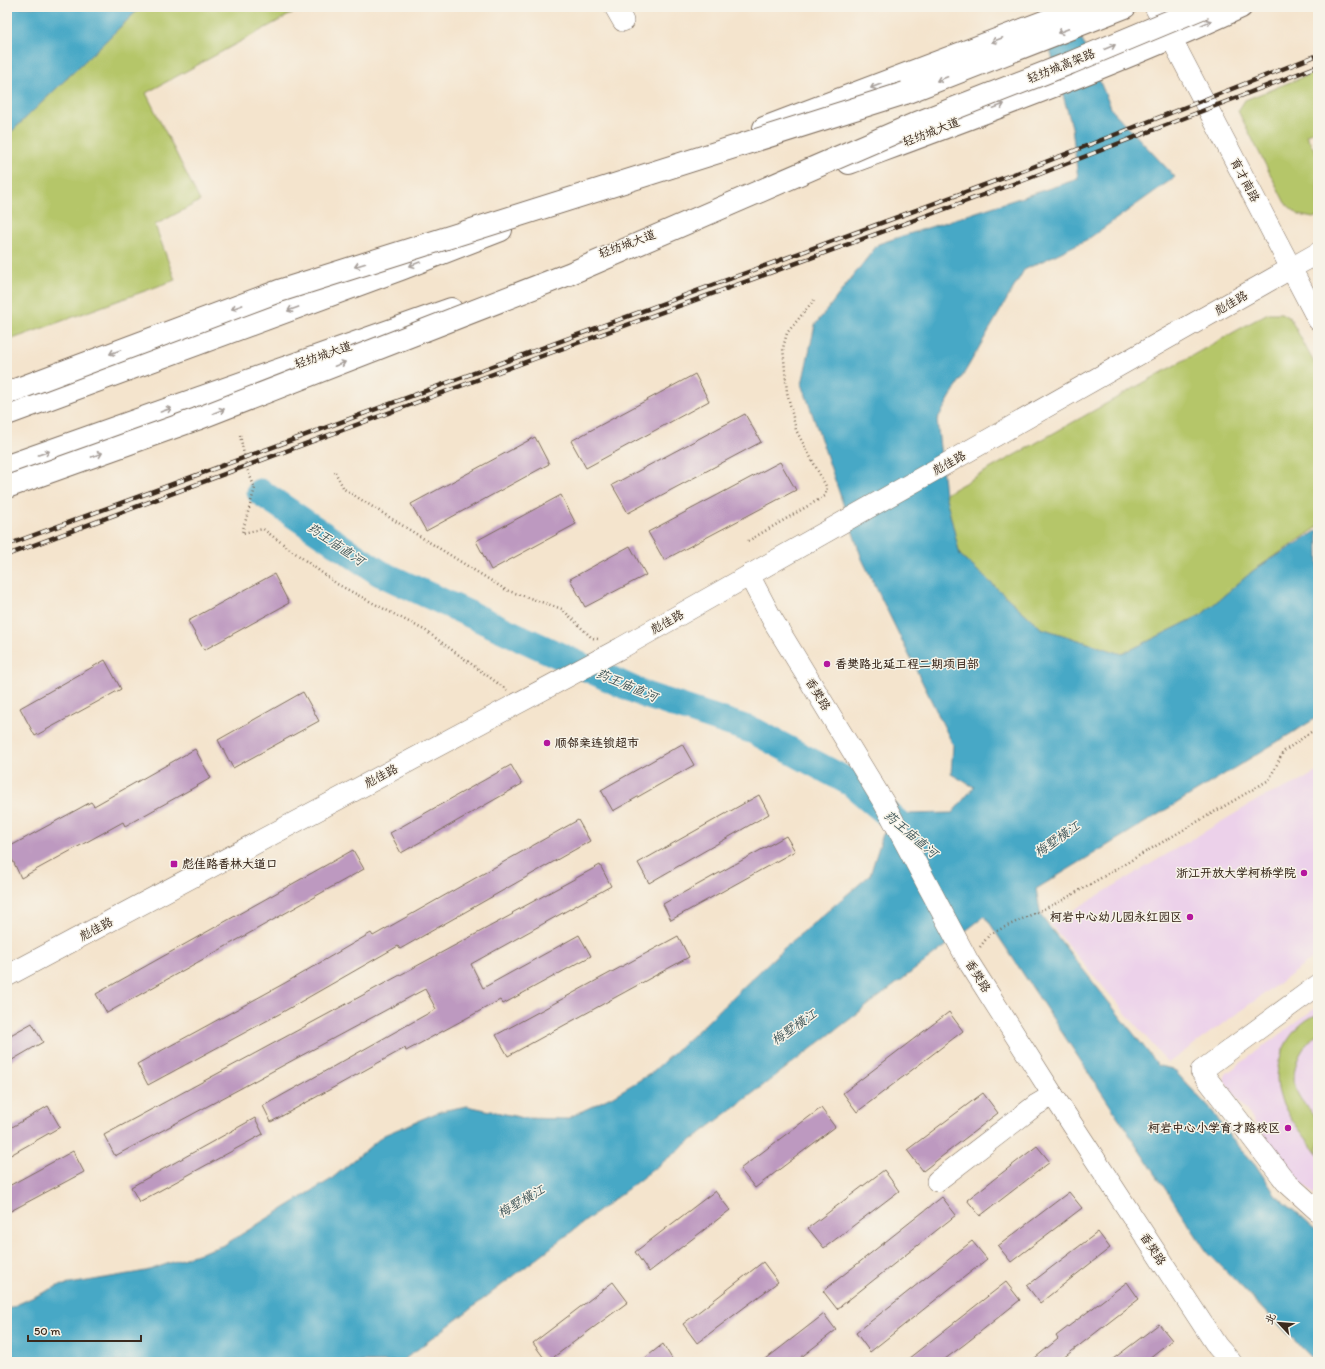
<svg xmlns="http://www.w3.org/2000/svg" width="1325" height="1369" viewBox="0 0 1325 1369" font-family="Itim,'LXGW WenKai TC',sans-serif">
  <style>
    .built { fill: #ecd1ea }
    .green { fill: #b5c669; stroke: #787844 }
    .water { fill: #46a8c6; stroke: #406972 }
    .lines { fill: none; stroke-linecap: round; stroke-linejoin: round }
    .river { stroke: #46a8c6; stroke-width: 27 }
    .building { fill: #bd99c0 }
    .minor-casing { stroke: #7c6b5b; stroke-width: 22 }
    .major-casing { stroke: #7c6b5b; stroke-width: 24 }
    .highway-casing { stroke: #7c6b5b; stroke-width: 24 }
    .path { stroke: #7c6b5b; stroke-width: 2.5; stroke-dasharray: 1 3; stroke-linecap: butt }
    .minor { stroke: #fff; stroke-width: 21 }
    .major { stroke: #fff; stroke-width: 22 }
    .highway { stroke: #fff; stroke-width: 22 }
    .rail-casing { stroke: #3b2a1e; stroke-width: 4.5 }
    .rail { stroke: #f7f3e8; stroke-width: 3; stroke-dasharray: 9; stroke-linecap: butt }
    .highway-bridge-casing { stroke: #7c6b5b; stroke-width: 24; stroke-linecap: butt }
    .highway-bridge { stroke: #fff; stroke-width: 22 }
    .oneway { stroke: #a79f9a }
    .poi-dot { fill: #b5179e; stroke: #f7f3e8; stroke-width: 1.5 }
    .labels { text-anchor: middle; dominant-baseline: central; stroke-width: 3; stroke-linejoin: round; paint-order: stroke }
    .street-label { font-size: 12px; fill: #3b2a1e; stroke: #f7f3e8 }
    .poi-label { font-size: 12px; font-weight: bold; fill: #3b2a1e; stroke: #f7f3e8; text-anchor: start }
    .water-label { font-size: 13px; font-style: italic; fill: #3f5659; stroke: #f7f3e8 }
  </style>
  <rect width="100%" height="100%" fill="#f7f3e8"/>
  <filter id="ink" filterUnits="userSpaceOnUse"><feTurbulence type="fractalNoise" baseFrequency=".025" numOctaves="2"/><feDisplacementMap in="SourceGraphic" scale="8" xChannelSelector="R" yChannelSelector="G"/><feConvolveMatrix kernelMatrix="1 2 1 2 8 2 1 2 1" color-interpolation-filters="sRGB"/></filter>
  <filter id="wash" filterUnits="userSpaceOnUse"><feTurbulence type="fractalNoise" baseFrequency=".012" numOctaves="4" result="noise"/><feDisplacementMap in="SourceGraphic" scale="16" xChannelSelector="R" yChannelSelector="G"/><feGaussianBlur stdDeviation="0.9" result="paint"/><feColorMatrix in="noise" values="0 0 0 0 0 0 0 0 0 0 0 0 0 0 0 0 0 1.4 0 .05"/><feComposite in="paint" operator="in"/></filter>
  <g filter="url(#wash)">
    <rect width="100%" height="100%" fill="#f4e4cd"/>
    <g class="built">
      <path d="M 1318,771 L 1318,955 L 1168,1063 L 1050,924 L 1261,798 L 1299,782 Z"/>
      <path d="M 1318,1006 L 1318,1198 L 1294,1176 L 1224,1080 L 1226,1074 Z"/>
    </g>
    <g class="green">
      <path d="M 141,7 L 304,7 L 146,93 L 200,201 L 155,225 L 175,280 L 7,341 L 7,136 Z"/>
      <path d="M 1318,71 L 1318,128 L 1306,135 L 1318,156 L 1318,216 L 1313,218 L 1299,215 L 1285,203 L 1238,111 L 1245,100 Z"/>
      <path d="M 1268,313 L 1281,313 L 1290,318 L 1318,370 L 1318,527 L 1254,570 L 1201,615 L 1122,654 L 1041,628 L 960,555 L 945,494 Z"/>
      <path d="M 1318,1014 L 1318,1033 C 1299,1048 1286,1075 1300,1098 C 1305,1106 1316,1115 1318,1123 C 1320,1132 1318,1145 1318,1154 C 1308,1140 1290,1120 1283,1104 C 1267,1072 1285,1027 1318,1014 Z"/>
    </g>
    <g class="water">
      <path d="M 7,7 L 141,7 L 7,136 Z"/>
      <path d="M 1038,7 L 1068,7 L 1112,110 L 1175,177 L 1088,239 L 1024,270 L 937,420 L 945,494 L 960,555 L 1041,628 L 1122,654 L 1201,615 L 1254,570 L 1318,530 L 1318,717 L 1036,889 L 1041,916 L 1159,1066 L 1173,1069 L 1213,1112 L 1230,1137 L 1255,1164 L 1275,1194 L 1318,1232 L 1318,1362 L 1316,1362 L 1207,1252 L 985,916 L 401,1362 L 7,1362 L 7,1309 L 58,1286 L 146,1271 L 224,1245 L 330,1180 L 384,1135 L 441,1111 L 467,1106 L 524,1118 L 566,1119 L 613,1096 L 650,1074 L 704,1025 L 783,949 L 870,875 L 883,834 L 904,814 L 952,813 L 974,787 L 951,774 L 953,745 L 862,559 L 802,384 L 815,325 L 878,244 L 1078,179 L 1072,127 Z"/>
    </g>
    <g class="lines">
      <path class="river" d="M 260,492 L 380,573 L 645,695 L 754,731 L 851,783 L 897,822"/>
    </g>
    <g id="blocks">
      <g class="building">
        <path d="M 695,374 L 709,401 L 586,468 L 571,441 Z"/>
        <path d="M 745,414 L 761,442 L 628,513 L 612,485 Z"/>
        <path d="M 535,437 L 549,464 L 426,531 L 411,504 Z"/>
        <path d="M 780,462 L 796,490 L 664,560 L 648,532 Z"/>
        <path d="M 561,495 L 576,524 L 491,570 L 476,541 Z"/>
        <path d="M 630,546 L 646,575 L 585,607 L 570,579 Z"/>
        <path d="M 274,574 L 289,603 L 204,650 L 188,621 Z"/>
        <path d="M 105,660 L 121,689 L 35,736 L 20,708 Z"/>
        <path d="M 303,692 L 319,721 L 233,768 L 218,740 Z"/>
        <path d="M 682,744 L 694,765 L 613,811 L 601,790 Z"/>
        <path d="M 195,749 L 211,778 L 125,826 L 123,822 L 21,878 L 7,848 L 91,802 L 94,806 Z"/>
        <path d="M 511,765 L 522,784 L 401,853 L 390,833 Z"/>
        <path d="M 759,795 L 769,814 L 649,883 L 638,863 Z"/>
        <path d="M 578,820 L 590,841 L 400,949 L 398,946 L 281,1013 L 148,1085 L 137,1064 L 285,983 L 371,933 L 373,936 Z"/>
        <path d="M 786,836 L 795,851 L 671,920 L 663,904 Z"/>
        <path d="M 353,850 L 364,869 L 107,1013 L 96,994 Z"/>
        <path d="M 600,865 L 611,886 L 471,964 L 483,988 L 579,935 L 591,956 L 503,1004 L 500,1000 L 406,1051 L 405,1048 L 271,1122 L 263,1106 L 436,1009 L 425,989 L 115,1156 L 104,1135 L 513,914 L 512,913 Z"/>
        <path d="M 678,936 L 689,957 L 508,1056 L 496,1035 Z"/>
        <path d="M 949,1012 L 963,1031 L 857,1112 L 843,1093 Z"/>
        <path d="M 32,1023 L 43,1042 L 7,1063 L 7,1037 Z"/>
        <path d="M 983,1093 L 998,1113 L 923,1171 L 907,1150 Z"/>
        <path d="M 48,1106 L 60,1127 L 7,1157 L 7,1130 Z"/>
        <path d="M 821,1108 L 835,1127 L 755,1188 L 740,1169 Z"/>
        <path d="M 255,1118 L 263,1134 L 139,1202 L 131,1187 Z"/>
        <path d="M 1037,1146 L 1050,1162 L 980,1216 L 967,1200 Z"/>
        <path d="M 73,1151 L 84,1172 L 7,1213 L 7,1187 Z"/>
        <path d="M 884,1170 L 899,1191 L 824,1248 L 808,1228 Z"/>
        <path d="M 715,1191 L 730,1210 L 649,1272 L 635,1252 Z"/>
        <path d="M 1069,1192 L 1082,1208 L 1011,1262 L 998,1246 Z"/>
        <path d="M 942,1197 L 956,1215 L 837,1309 L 823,1291 Z"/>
        <path d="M 1098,1232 L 1110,1248 L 1040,1303 L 1027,1286 Z"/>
        <path d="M 972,1241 L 987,1259 L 870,1352 L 856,1333 Z"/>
        <path d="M 763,1262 L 778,1282 L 697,1343 L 683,1324 Z"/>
        <path d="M 613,1282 L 628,1302 L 547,1362 L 533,1343 Z"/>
        <path d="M 1006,1282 L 1020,1300 L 965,1344 L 941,1362 L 904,1362 Z"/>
        <path d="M 1127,1282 L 1139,1299 L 1058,1362 L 1030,1362 L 1058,1339 L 1056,1336 Z"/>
        <path d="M 824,1314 L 836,1330 L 795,1362 L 762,1362 Z"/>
        <path d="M 1159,1324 L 1172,1340 L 1144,1362 L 1109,1362 Z"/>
        <path d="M 663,1344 L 674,1362 L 640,1362 Z"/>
      </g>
    </g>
  </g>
  <g filter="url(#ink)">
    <use href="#blocks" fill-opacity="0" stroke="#7c6b5b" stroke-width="1"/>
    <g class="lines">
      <defs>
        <g id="minor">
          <path d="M 615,7 L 623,21"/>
          <path d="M 1155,7 L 1318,320"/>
          <path d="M 749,575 L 772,619 L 884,803 L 968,961 L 1053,1095 L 1217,1346 L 1231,1362"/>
          <path d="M 7,976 L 621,648 L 1318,253"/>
          <path d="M 1318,985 L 1201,1071 L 1286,1182 L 1318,1211"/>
          <path d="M 937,1181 L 1036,1105 L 1053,1095"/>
        </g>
        <g id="major">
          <path d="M 764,128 L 1083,7"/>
          <path d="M 849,163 C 981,114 1113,66 1241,7"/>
          <path d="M 7,414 L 401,269 L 501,230"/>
          <path d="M 7,466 L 451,309"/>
        </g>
        <path id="highway" d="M 905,93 L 1125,7"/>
      </defs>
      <use href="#minor" class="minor-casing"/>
      <use href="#major" class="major-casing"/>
      <use href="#highway" class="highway-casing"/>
      <g class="path">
        <path d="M 240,435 L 247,469 L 255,488 L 242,533 L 263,529 L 337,584 L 426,631 L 507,690"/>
        <path d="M 335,472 L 344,489 L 506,590 L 562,609 L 592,638 L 598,639"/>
        <path d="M 748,541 L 825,496 L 827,488 L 796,430 L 787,392 L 783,348 L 787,333 L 814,300"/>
        <path d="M 980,947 L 990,934 L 1063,900 L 1269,780 L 1283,752 L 1318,727"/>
      </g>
      <use href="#minor" class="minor"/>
      <use href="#major" class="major"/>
      <use href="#highway" class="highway"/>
      <defs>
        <g id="rail">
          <path d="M 7,545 L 1025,170 L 1318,55"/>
          <path d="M 7,555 L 509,368 L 1027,179 L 1318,66"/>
        </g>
      </defs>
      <use href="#rail" class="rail-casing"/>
      <use href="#rail" class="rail"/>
      <defs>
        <g id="highway-bridge">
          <path d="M 7,393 L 279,291 L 905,93"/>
          <path d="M 7,487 L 197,419 L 569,274 L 917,123 L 1070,63 L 1204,7"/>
        </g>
      </defs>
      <use href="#highway-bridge" class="highway-bridge-casing"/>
      <use href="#highway-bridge" class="highway-bridge"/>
    </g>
    <defs><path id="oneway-shaft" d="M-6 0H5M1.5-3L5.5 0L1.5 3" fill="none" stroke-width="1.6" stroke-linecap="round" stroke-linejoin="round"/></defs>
    <g class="oneway">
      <use href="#oneway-shaft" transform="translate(1206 23) rotate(-25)"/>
      <use href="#oneway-shaft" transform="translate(1063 31) rotate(159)"/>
      <use href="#oneway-shaft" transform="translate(997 40) rotate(159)"/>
      <use href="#oneway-shaft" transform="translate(1110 47) rotate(-23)"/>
      <use href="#oneway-shaft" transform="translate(942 79) rotate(159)"/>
      <use href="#oneway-shaft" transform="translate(876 86) rotate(159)"/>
      <use href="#oneway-shaft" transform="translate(999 106) rotate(-21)"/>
      <use href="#oneway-shaft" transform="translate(415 264) rotate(159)"/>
      <use href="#oneway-shaft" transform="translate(360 265) rotate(162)"/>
      <use href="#oneway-shaft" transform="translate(237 307) rotate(160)"/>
      <use href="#oneway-shaft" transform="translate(293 309) rotate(160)"/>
      <use href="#oneway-shaft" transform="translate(115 352) rotate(160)"/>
      <use href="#oneway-shaft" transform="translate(340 364) rotate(-21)"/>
      <use href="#oneway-shaft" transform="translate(166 410) rotate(-19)"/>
      <use href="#oneway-shaft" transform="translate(219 411) rotate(-21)"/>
      <use href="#oneway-shaft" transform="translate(44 453) rotate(-19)"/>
      <use href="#oneway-shaft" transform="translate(97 455) rotate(-20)"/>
    </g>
  </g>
  <g class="poi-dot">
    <circle cx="827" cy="664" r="4"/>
    <circle cx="547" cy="743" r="4"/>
    <rect x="170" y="860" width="8" height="8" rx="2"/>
    <circle cx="1304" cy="873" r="4"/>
    <circle cx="1190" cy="917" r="4"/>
    <circle cx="1288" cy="1128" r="4"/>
  </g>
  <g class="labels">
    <g class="street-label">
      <text transform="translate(1061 66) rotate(-22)">轻纺城高架路</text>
      <text transform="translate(931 132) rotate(-21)">轻纺城大道</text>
      <text transform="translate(1245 180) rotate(62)">育才南路</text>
      <text transform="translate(627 244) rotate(-20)">轻纺城大道</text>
      <text transform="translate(1231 303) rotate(-30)">彪佳路</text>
      <text transform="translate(323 355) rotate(-19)">轻纺城大道</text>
      <text transform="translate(949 463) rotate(-29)">彪佳路</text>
      <text transform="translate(667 622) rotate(-29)">彪佳路</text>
      <text transform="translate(818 694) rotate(59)">香樊路</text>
      <text transform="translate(381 776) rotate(-28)">彪佳路</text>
      <text transform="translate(96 929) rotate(-28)">彪佳路</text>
      <text transform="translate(978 976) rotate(58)">香樊路</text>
      <text transform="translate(1153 1249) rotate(57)">香樊路</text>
    </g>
    <g class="poi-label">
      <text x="835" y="664">香樊路北延工程二期项目部</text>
      <text x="555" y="743">顺邻亲连锁超市</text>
      <text x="182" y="864">彪佳路香林大道口</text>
      <text x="1296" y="873" text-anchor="end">浙江开放大学柯桥学院</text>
      <text x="1182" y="917" text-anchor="end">柯岩中心幼儿园永红园区</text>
      <text x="1280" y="1128" text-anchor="end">柯岩中心小学育才路校区</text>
    </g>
    <g class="water-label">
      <text transform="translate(336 544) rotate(34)">药王庙直河</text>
      <text transform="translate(627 685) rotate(23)">药王庙直河</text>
      <text transform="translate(911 834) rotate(40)">药王庙直河</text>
      <text transform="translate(1057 839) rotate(-35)">梅墅横江</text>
      <text transform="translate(794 1027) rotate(-35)">梅墅横江</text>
      <text transform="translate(521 1201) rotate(-30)">梅墅横江</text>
    </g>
  </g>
  <rect width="1325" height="1369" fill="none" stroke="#f7f3e8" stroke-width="24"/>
  <g transform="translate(1279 1323) rotate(296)" stroke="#f7f3e8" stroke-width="3" paint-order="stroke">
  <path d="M0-3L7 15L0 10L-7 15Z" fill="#3b2a1e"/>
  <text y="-6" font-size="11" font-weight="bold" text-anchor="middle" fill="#3b2a1e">北</text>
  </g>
  <path d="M28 1335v6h113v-6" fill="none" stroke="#3b2a1e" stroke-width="2"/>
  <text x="34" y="1335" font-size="12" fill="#3b2a1e" stroke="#f7f3e8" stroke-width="3" paint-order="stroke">50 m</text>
</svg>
